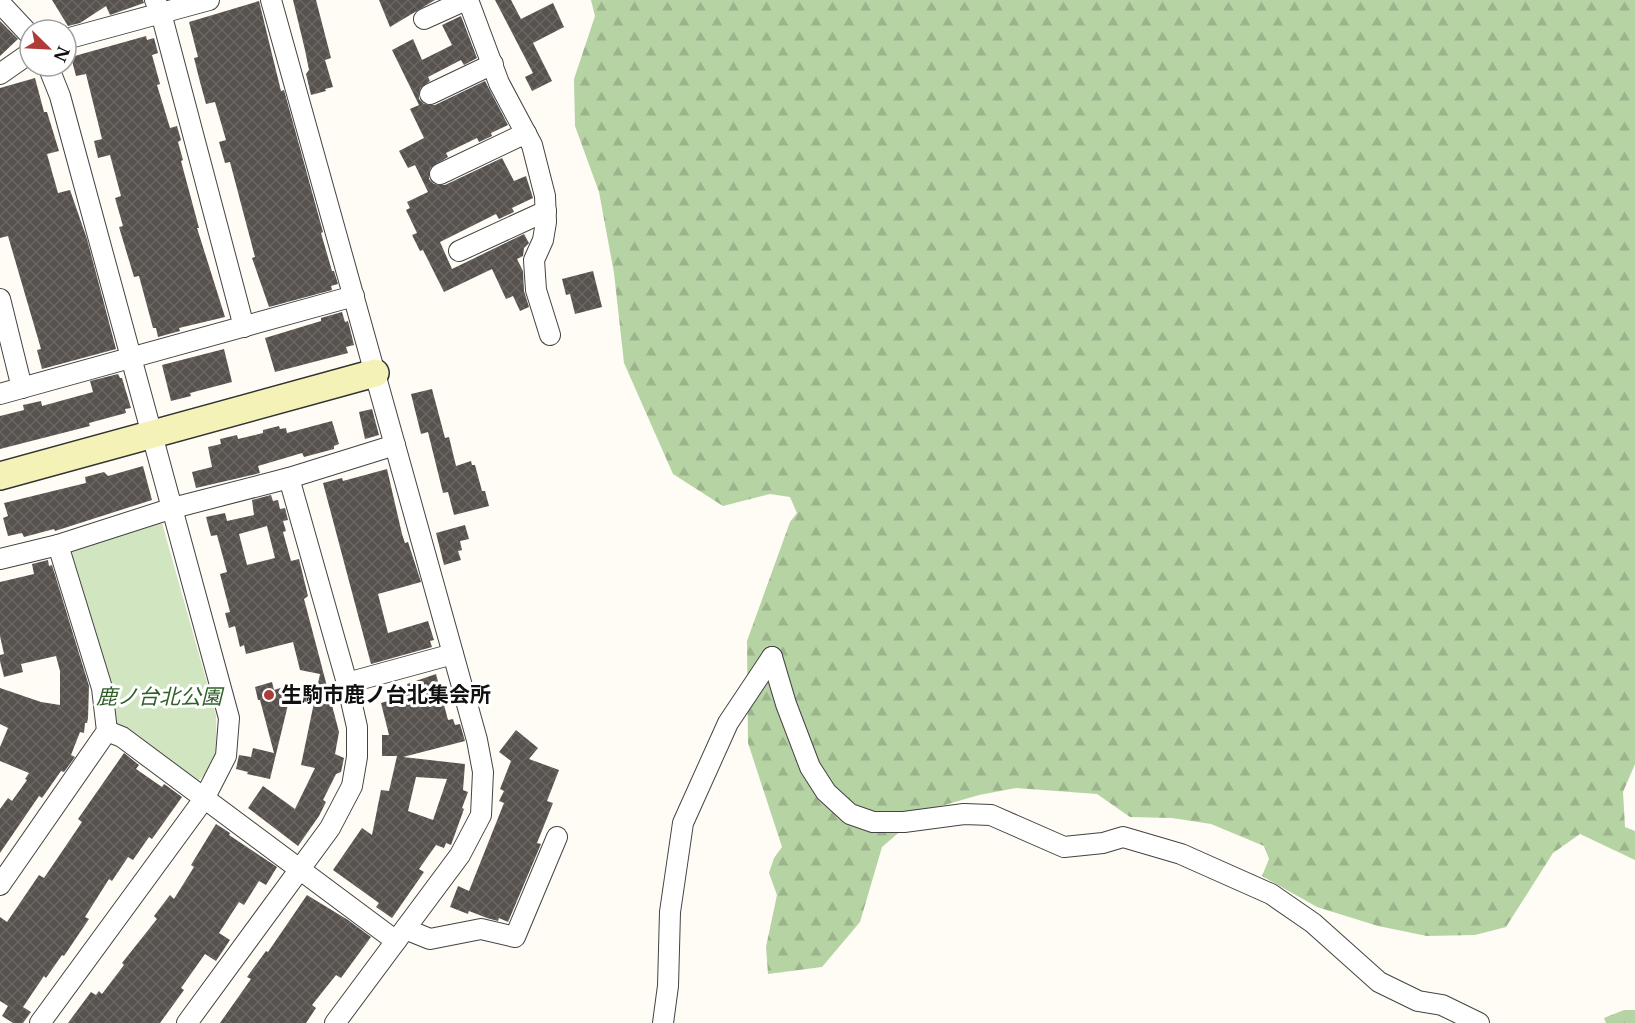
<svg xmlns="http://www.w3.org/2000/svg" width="1635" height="1023" viewBox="0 0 1635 1023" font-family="'Libre Baskerville','Noto Sans JP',serif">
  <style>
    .forest { fill: url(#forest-firs) }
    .park { fill: #d1e5c1 }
    .building { fill: url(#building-cross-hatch); fill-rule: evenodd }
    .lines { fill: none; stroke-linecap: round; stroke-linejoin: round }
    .street-casing { stroke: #434343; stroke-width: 22 }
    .secondary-casing { stroke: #323232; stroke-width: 30 }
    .street { stroke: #fff; stroke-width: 20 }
    .secondary { stroke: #f5f2b8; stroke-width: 27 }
    .poi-dot { fill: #af3b39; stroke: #fff; stroke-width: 2 }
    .labels { text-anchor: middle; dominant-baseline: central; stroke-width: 6; stroke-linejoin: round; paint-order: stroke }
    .poi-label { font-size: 21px; font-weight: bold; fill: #101010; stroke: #fff; text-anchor: start }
    .park-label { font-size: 21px; font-style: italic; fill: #306028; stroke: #fff }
  </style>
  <defs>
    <pattern id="forest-firs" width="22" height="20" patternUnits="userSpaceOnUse" patternTransform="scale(1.5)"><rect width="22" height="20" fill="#b5d3a3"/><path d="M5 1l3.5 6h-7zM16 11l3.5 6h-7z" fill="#9bb48b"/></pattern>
    <pattern id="building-cross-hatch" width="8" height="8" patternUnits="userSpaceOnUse" patternTransform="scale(1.5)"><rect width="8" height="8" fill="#57524e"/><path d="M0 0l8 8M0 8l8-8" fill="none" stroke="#6a6663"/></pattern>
  </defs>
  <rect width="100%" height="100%" fill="#fefcf4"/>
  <g class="forest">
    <path d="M 591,0 L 1635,0 L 1635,764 L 1623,792 L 1625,827 L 1635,831 L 1635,860 L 1580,834 L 1553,853 L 1506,927 L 1475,935 L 1427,936 L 1378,926 L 1317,907 L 1262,876 L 1269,859 L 1264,846 L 1211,824 L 1172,818 L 1130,817 L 1097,794 L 1016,788 L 979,795 L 924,811 L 882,847 L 860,922 L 822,967 L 768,974 L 766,947 L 777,895 L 769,873 L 774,858 L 782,847 L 748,743 L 747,641 L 790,522 L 797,513 L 790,497 L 770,494 L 723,506 L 673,474 L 624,363 L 614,273 L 599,192 L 575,126 L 574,79 L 595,16 Z"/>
    <path d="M 1624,1010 L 1635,1010 L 1635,1023 L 1606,1023 L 1604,1018 Z"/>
  </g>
  <path class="park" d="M 162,523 L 216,715 L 217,756 L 210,770 L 196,783 L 110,723 L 66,549 Z"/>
  <g class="building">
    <path d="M 52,0 L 143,0 L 144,3 L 110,15 L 106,6 L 80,23 L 68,26 Z"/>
    <path d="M 293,0 L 316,0 L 331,58 L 325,60 L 333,87 L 325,89 L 326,91 L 311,95 L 306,74 L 309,70 L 305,50 Z"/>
    <path d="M 379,0 L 435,0 L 390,27 Z"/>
    <path d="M 495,0 L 511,0 L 521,19 L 553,3 L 564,27 L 533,43 L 552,81 L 532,91 L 525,77 L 533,73 Z"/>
    <path d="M 259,1 L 281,91 L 284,90 L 323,232 L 321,233 L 332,271 L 334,271 L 338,284 L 331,286 L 332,290 L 269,307 L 252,258 L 255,257 L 230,162 L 225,163 L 219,142 L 226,140 L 215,102 L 206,104 L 200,82 L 194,58 L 198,57 L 189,22 Z"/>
    <path d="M 461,16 L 477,58 L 464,65 L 461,60 L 428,77 L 430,81 L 420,88 L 419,99 L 424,104 L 435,105 L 485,81 L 508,125 L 491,133 L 492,136 L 479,142 L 477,138 L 446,153 L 448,157 L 430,168 L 429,179 L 434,184 L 445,185 L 502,158 L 514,181 L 526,176 L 533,198 L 512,208 L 514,212 L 499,219 L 496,214 L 440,242 L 452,269 L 524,234 L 529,243 L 524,248 L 523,256 L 517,259 L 523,271 L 524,291 L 529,307 L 520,311 L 513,296 L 506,299 L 492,269 L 444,292 L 423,250 L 420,251 L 412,235 L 417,233 L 406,210 L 410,208 L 407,202 L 428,192 L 415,165 L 408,168 L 399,151 L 424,138 L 410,109 L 419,105 L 392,50 L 413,39 L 422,60 L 452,45 L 442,25 Z"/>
    <path d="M 0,21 L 18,39 L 0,56 Z"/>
    <path d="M 146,36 L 147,40 L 154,38 L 158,53 L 152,55 L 160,84 L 157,85 L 170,128 L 177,126 L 181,140 L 178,142 L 183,160 L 181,161 L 199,228 L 197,228 L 225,317 L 179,328 L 180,331 L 158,337 L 156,328 L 153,328 L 139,276 L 134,277 L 119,227 L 123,226 L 115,198 L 121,196 L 110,155 L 98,158 L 94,141 L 102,139 L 86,74 L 76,76 L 71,57 Z"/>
    <path d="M 35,78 L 44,112 L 47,112 L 59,151 L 47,154 L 58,193 L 70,190 L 87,239 L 116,349 L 42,369 L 37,350 L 41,349 L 8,236 L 0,238 L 0,88 Z"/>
    <path d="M 593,271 L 602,307 L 575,314 L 570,294 L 566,295 L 562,279 Z"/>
    <path d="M 342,312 L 345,322 L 348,321 L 354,345 L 346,347 L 348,353 L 275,372 L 265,338 L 321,321 L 321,318 Z"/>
    <path d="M 224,349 L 232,382 L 190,393 L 191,396 L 171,401 L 162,365 Z"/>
    <path d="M 118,374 L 120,378 L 122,378 L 131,408 L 125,409 L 126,413 L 89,423 L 90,426 L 0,449 L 0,416 L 24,410 L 23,405 L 41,401 L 42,406 L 93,392 L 90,381 Z"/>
    <path d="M 432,389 L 445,438 L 449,437 L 456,466 L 471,461 L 472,465 L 475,465 L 482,491 L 485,491 L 489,506 L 454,515 L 448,492 L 443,493 L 428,432 L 421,434 L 411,394 Z"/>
    <path d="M 372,409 L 379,435 L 365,439 L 359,412 Z"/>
    <path d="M 332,421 L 339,444 L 334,446 L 334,449 L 304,457 L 302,453 L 258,466 L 260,473 L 196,488 L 192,472 L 212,467 L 208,447 L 221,444 L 220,439 L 237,435 L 238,439 L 263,433 L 263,430 L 279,426 L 280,429 L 286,428 L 287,433 Z"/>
    <path d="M 143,466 L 152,500 L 55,531 L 54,529 L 24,537 L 22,533 L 8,536 L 3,518 L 8,516 L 4,503 L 86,483 L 85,477 L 104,472 L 108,476 Z"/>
    <path d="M 387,469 L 402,534 L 405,543 L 408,542 L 421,582 L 378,594 L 388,633 L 428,621 L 434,640 L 430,641 L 432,647 L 371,664 L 323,483 L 342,478 L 343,481 Z"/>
    <path d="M 271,495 L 273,501 L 278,500 L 280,509 L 285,508 L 288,520 L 283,521 L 286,531 L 283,532 L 291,561 L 299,559 L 308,596 L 304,599 L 339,732 L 335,754 L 344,758 L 341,772 L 336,774 L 323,800 L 326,802 L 319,816 L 298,846 L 248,808 L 263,786 L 295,809 L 315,768 L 301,765 L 320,674 L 300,670 L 293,642 L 246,654 L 244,645 L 240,647 L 235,626 L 229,628 L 225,613 L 230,612 L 220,574 L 227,572 L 217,535 L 211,536 L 206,517 L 225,513 L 227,521 L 254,515 L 252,500 ZM 267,526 L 275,558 L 247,565 L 239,534 Z"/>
    <path d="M 465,525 L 469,539 L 460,541 L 462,550 L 458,551 L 461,560 L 444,565 L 436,533 Z"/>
    <path d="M 48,560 L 49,566 L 52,565 L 89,686 L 88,718 L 87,723 L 85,723 L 84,733 L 80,732 L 71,755 L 75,757 L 64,772 L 61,771 L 42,798 L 39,796 L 0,853 L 0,809 L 8,798 L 12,801 L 27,780 L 25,779 L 29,773 L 0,761 L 0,747 L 8,728 L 0,724 L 0,688 L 41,702 L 60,705 L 60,671 L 56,656 L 21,664 L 23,672 L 4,677 L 0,661 L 0,655 L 4,654 L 0,636 L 0,582 L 34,574 L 32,564 Z"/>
    <path d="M 436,674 L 448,720 L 453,719 L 455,725 L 460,724 L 465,741 L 403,757 L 465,764 L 463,790 L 468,792 L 462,808 L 464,809 L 451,845 L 446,843 L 444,848 L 436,845 L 419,869 L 424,872 L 392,918 L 376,907 L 379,903 L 333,870 L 362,828 L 372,835 L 381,790 L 389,791 L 397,756 L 382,756 L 382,735 L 389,735 L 381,703 L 391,700 L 389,691 L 408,687 L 407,684 ZM 416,777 L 447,779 L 433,820 L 408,811 Z"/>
    <path d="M 272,682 L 274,690 L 293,684 L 270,779 L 247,774 L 248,772 L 236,769 L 239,755 L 251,757 L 253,748 L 274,753 L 260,700 L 258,700 L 255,687 Z"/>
    <path d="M 516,730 L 538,748 L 529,759 L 559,770 L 547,801 L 553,803 L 537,843 L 541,844 L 508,922 L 499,918 L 498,921 L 487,918 L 469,911 L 468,914 L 450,907 L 458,886 L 469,891 L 504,803 L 499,801 L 504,791 L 500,789 L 511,761 L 499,752 Z"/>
    <path d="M 124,753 L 139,765 L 136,769 L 162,787 L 164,784 L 167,786 L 182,797 L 152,839 L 149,837 L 133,860 L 128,857 L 112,881 L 109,879 L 85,917 L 89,919 L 64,956 L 62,955 L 46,978 L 44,976 L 23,1007 L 31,1012 L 23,1023 L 13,1023 L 2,1016 L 8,1006 L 0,1001 L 0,917 L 7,922 L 39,875 L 44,878 L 82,822 L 78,819 Z"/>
    <path d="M 216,824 L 230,833 L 229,835 L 277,867 L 266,885 L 259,881 L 244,905 L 239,902 L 219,933 L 230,940 L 216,961 L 205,954 L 181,988 L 184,990 L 160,1023 L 68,1023 L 91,992 L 96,995 L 99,991 L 102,994 L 124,965 L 122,963 L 157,919 L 154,916 L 170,895 L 174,899 L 194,867 L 191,865 Z"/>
    <path d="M 307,895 L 348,920 L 371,937 L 341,978 L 336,975 L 312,1005 L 316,1008 L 306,1023 L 220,1023 L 251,979 L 247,977 L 266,951 L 268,952 Z"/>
  </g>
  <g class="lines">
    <defs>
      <g id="street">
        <path d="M 155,0 L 161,13 L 244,327"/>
        <path d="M 271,0 L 477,740 L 483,772 L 481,815 L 460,855 L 335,1023"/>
        <path d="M 468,0 L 499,83 L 532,145 L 545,196 L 546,222 L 543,240 L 534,260 L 536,290 L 550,335"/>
        <path d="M 0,3 L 30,35"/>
        <path d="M 424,19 L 466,0"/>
        <path d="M 66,39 L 209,0"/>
        <path d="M 0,74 L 30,53"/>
        <path d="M 430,94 L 493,64"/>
        <path d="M 440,174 L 526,133"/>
        <path d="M 459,251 L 546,211"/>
        <path d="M 0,299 L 22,388"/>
        <path d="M 0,394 L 354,296"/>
        <path d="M 0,559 L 58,545 L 173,508 L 289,478 L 395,445"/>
        <path d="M 772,657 L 786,704 L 810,767 L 826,792 L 850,814 L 873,822 L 904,822 L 964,814 L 991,815 L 1064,847 L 1103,843 L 1123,837 L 1181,854 L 1271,894 L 1313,923 L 1379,982 L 1418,1001 L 1442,1005 L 1479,1023"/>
        <path d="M 347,683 L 453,654"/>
        <path d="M 107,731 L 122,737 L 396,941"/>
        <path d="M 0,885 L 107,731 L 102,688 L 58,545"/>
        <path d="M 405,929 L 430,939 L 481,929 L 515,937 L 557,837"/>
        <path d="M 40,1023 L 204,799 L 226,756 L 229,718 L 60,96 L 48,66"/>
        <path d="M 187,1023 L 330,828 L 352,786 L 357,757 L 357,727 L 347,683 L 289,478"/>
        <path d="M 663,1023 L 668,986 L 670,912 L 683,823 L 728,723 L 772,657"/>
      </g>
      <path id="secondary" d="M 0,476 L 375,373"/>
    </defs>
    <use href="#street" class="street-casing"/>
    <use href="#secondary" class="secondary-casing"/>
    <use href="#street" class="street"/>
    <use href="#secondary" class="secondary"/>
  </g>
  <circle class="poi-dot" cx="269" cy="695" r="6"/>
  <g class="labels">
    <g class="poi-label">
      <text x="281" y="695">生駒市鹿ノ台北集会所</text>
    </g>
    <g class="park-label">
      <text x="159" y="697">鹿ノ台北公園</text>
    </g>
  </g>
  <g transform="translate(48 48) rotate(114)"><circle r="28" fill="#ffffff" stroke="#9f9f9f" stroke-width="1.5"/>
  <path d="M0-4.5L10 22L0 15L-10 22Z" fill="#af3b39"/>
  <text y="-9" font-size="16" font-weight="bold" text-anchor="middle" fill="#101010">N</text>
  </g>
</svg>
